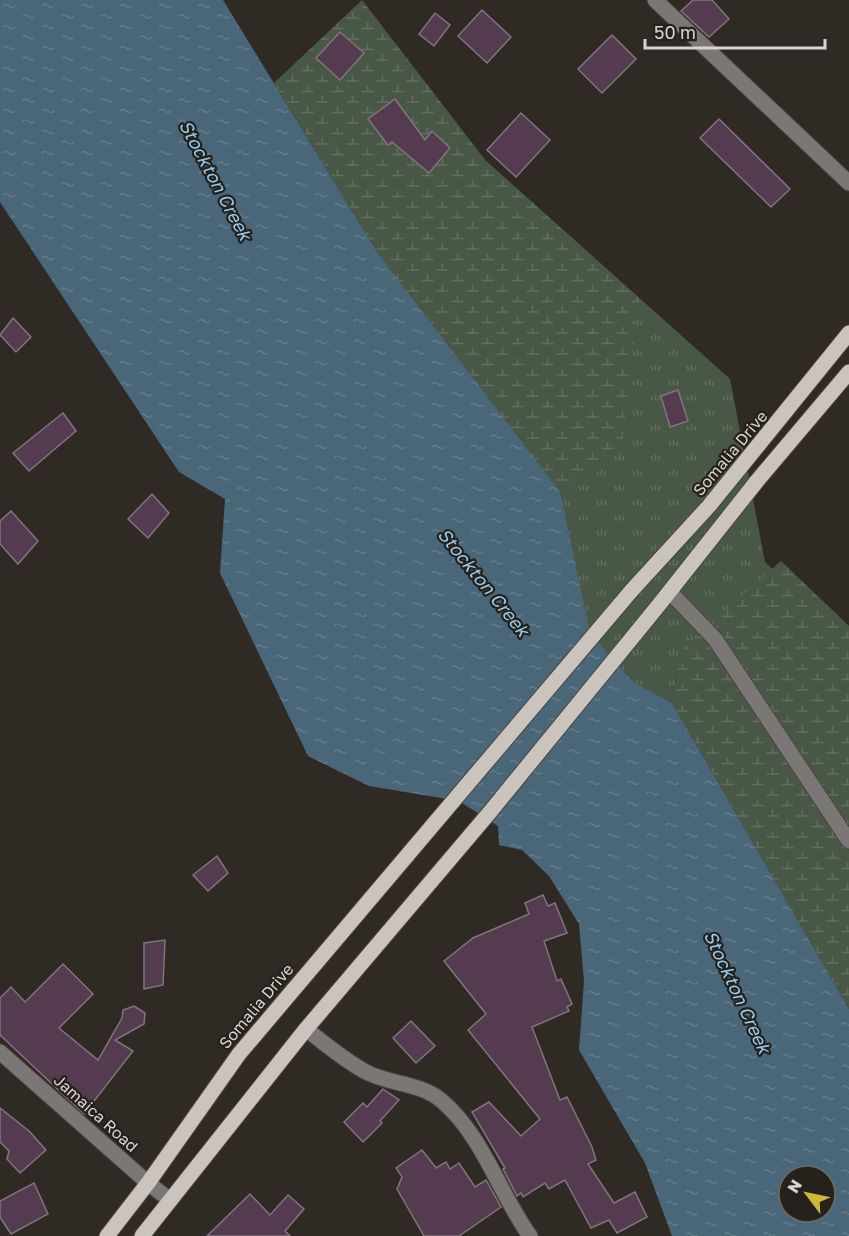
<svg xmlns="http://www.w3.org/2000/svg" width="849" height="1236" viewBox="0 0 849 1236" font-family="'Golos Text',sans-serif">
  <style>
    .grass { fill: url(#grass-tufts) }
    .wetland { fill: url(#wetland-marsh) }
    .water { fill: url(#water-ripples); fill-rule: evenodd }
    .building { fill: #543b4f; stroke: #7f767d; stroke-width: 1.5 }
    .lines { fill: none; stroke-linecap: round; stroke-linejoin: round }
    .minor-casing { stroke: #4b4540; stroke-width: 17 }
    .major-casing { stroke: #4b4540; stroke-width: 17 }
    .minor { stroke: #7b7774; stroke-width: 15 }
    .major { stroke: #cbc4bd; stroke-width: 15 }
    .labels { text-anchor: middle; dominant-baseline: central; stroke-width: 4.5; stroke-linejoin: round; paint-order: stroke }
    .street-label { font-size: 16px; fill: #d8d4d0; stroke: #26211a }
    .water-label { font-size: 18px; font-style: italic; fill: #95cbef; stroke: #26211a }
  </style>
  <defs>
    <pattern id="grass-tufts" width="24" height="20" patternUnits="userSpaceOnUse" patternTransform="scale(1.5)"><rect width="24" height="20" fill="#495846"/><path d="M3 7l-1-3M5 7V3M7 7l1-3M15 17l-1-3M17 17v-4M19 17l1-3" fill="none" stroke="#626f60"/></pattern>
    <pattern id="wetland-marsh" width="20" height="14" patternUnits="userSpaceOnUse" patternTransform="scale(1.5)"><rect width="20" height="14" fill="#495846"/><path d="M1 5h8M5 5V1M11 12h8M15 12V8" fill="none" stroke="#626f60"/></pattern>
    <pattern id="water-ripples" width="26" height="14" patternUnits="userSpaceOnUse" patternTransform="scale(1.5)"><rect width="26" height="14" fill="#4a677a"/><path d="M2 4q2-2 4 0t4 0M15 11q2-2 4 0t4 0" fill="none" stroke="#637c8c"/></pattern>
  </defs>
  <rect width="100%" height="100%" fill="#302a24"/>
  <path class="grass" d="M 486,161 L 730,379 L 765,562 L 849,644 L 680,653 L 672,703 L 632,681 L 590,632 L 379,255 Z"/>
  <g class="wetland">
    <path d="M 362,0 L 486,161 L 639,298 L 622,443 L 560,492 L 379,255 L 274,83 Z"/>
    <path d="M 781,561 L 849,626 L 849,1009 L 672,703 L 680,652 Z"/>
  </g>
  <path class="water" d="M 0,0 L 223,0 L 379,255 L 560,492 L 590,632 L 632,681 L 672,703 L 849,1009 L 849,1236 L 672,1236 L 645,1163 L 579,1050 L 584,981 L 579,924 L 549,876 L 522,850 L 499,845 L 498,826 L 459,801 L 369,786 L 308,756 L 220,573 L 225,499 L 179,472 L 0,202 ZM 789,1176 L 825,1176 L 825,1212 L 789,1212 Z"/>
  <g class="building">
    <path d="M 693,0 L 712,0 L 729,19 L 709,37 L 681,11 Z"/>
    <path d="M 482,10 L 511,37 L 487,63 L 458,36 Z"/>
    <path d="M 435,13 L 450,25 L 434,46 L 419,34 Z"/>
    <path d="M 340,32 L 364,53 L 340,80 L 316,58 Z"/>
    <path d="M 612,35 L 636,59 L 602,93 L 578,69 Z"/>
    <path d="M 395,99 L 425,140 L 432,131 L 450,148 L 429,173 L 392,142 L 388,145 L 368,119 Z"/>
    <path d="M 521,113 L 550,140 L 516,177 L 487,150 Z"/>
    <path d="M 719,119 L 790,189 L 771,207 L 700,138 Z"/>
    <path d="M 13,318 L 31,337 L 16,352 L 0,335 Z"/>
    <path d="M 678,390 L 688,421 L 670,427 L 661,396 Z"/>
    <path d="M 63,413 L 76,431 L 29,471 L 13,453 Z"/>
    <path d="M 152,494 L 169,513 L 148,538 L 128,519 Z"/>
    <path d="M 11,511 L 38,541 L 18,564 L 0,544 L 0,521 Z"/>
    <path d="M 217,856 L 228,873 L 208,891 L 193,875 Z"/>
    <path d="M 543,895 L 548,906 L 555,903 L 567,933 L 544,941 L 557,981 L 561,979 L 572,1004 L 567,1007 L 569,1011 L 532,1027 L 560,1100 L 567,1097 L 592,1147 L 596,1160 L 588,1164 L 614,1203 L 635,1192 L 647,1217 L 617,1233 L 609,1220 L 591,1228 L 565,1180 L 549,1189 L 545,1183 L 523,1197 L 521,1193 L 517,1196 L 503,1169 L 505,1168 L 472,1112 L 489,1102 L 521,1136 L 540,1119 L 468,1030 L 486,1014 L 444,961 L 473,938 L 529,914 L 525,903 Z"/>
    <path d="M 165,940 L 163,985 L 144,989 L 144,943 Z"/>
    <path d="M 63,964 L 93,994 L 59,1028 L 98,1060 L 122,1018 L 123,1010 L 134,1006 L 145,1013 L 144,1024 L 115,1040 L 133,1051 L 84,1114 L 0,1035 L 0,998 L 11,987 L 25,1002 Z"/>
    <path d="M 411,1021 L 435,1046 L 416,1063 L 393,1038 Z"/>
    <path d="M 383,1089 L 399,1100 L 380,1121 L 382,1123 L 363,1142 L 344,1122 L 363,1103 L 367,1107 Z"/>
    <path d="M 0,1108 L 29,1131 L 46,1150 L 20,1173 L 7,1159 L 9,1151 L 0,1142 Z"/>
    <path d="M 422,1150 L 436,1168 L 446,1162 L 450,1169 L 459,1163 L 475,1187 L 486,1180 L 501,1207 L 459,1236 L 424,1236 L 397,1189 L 402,1177 L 396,1168 Z"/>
    <path d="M 34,1183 L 48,1214 L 11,1234 L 0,1217 L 0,1201 Z"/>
    <path d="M 250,1194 L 270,1215 L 288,1195 L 304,1209 L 285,1231 L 290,1236 L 207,1236 Z"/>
  </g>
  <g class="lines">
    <defs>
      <g id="minor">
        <path d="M 655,0 L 849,183"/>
        <path d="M 670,592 L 715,639 L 849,841"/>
        <path d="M 306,1029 C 325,1044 344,1060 366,1072 C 391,1085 419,1082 442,1101 C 483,1136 499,1193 530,1236"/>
        <path d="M 0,1052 L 148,1183 L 170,1200"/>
      </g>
      <g id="major">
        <path d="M 107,1236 L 148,1183 L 239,1054 L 632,590 L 709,506 L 849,333"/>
        <path d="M 142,1236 L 306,1029 L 490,812 L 658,606 L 757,481 L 849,372"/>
      </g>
    </defs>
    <use href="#minor" class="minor-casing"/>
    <use href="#major" class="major-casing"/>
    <use href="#minor" class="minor"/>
    <use href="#major" class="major"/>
  </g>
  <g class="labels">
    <g class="street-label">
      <text transform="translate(730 453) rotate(-50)">Somalia Drive</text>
      <text transform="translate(256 1006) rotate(-50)">Somalia Drive</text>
      <text transform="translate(96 1113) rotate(42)">Jamaica Road</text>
    </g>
    <g class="water-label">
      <text transform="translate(216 180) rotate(62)">Stockton Creek</text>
      <text transform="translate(484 582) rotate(51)">Stockton Creek</text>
      <text transform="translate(738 992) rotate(65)">Stockton Creek</text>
    </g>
  </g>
  <g transform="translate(807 1194) rotate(302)"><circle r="28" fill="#26211a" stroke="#6d6963" stroke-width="1.5"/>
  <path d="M0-4.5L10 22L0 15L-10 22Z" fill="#cfb837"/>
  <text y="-9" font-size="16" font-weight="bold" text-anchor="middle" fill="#d8d4d0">N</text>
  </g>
  <path d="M645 39v9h180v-9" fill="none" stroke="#d8d4d0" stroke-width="3"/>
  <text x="654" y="39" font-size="18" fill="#d8d4d0" stroke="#26211a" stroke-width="4.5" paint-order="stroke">50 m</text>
</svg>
